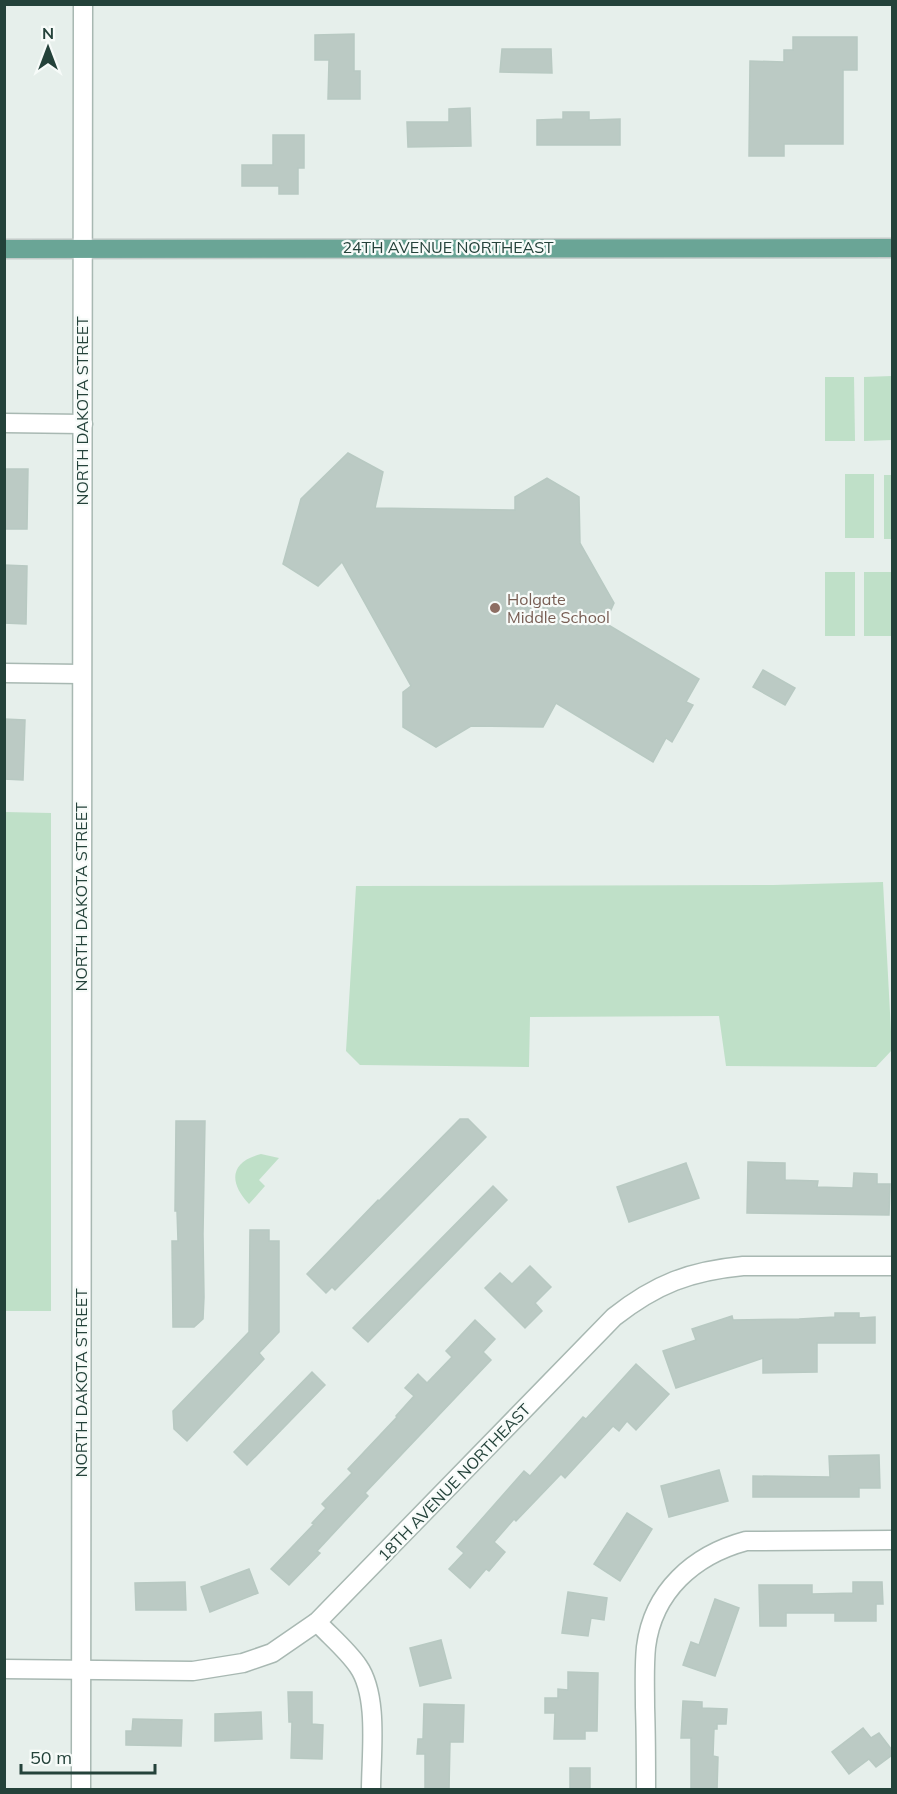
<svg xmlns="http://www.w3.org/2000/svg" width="897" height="1794" viewBox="0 0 897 1794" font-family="Mulish,sans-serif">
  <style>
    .green { fill: #bfe0c8 }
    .building { fill: #bbcac4; stroke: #b8c9c2; stroke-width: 1.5 }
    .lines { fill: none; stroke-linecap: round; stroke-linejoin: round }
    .minor-casing { stroke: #a8b8b2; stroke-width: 21 }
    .major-casing { stroke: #c2cac8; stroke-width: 21 }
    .minor { stroke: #fff; stroke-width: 18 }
    .major { stroke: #6aa596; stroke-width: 18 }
    .education-dot { fill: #8d6e63; stroke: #f7fbf9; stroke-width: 2 }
    .labels { text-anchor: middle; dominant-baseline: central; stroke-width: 4.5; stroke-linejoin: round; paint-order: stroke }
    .street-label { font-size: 16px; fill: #24423a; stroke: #f7fbf9 }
    .education-label { font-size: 16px; fill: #785e54; stroke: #f7fbf9; text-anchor: start }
  </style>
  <rect width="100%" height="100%" fill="#e6efeb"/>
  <g class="green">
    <path d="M 892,376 L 892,440 L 864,441 L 864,377 Z"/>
    <path d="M 825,377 L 854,377 L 855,441 L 825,441 Z"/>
    <rect x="845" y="474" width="29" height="64"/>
    <rect x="884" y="475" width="8" height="64"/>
    <rect x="825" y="572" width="30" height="64"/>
    <rect x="864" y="572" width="28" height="64"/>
    <path d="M 5,812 L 51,813 L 51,1311 L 5,1311 Z"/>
    <path d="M 883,882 L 892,1050 L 876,1067 L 726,1066 L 719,1016 L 530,1017 L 529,1067 L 360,1065 L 346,1051 L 356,886 L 773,885 Z"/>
    <path d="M 261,1154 L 279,1158 L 259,1180 L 265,1186 L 249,1204 C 229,1183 229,1162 261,1154 Z"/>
  </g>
  <g class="building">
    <path d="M 354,34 L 354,71 L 360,71 L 360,99 L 328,99 L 329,60 L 315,60 L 315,35 Z"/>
    <path d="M 793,37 L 857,37 L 857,70 L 843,70 L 843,144 L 784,144 L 784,156 L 749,156 L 750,61 L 784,62 L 784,50 L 793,50 Z"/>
    <path d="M 502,49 L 551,49 L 552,73 L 500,72 Z"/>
    <path d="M 470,108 L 471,146 L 408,147 L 407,122 L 449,122 L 449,109 Z"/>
    <path d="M 563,112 L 589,112 L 589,120 L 620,119 L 620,145 L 537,145 L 537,120 L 563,119 Z"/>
    <path d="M 273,135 L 304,135 L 304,168 L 298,168 L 298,194 L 279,194 L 279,186 L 242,186 L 242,165 L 273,165 Z"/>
    <path d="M 348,453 L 383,472 L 375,508 L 515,510 L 515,497 L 547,478 L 579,497 L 580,543 L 614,603 L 605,623 L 699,679 L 686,702 L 693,705 L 672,742 L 666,738 L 653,762 L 556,703 L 543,727 L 471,726 L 436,747 L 403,727 L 403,692 L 411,686 L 342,562 L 318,586 L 283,564 L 301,499 Z"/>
    <path d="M 4,469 L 28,469 L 27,529 L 4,529 Z"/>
    <path d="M 4,565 L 27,566 L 26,624 L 4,623 Z"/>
    <path d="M 763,670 L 795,688 L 785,705 L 753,687 Z"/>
    <path d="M 4,719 L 25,720 L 23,780 L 4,779 Z"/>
    <path d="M 460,1119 L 468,1119 L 486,1137 L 335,1290 L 332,1287 L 326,1293 L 307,1274 L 378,1200 L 379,1201 Z"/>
    <path d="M 176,1121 L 205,1121 L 203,1234 L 204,1297 L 203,1319 L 194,1327 L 173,1327 L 172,1241 L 178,1241 L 177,1211 L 175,1211 Z"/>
    <path d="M 748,1162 L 785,1163 L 785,1180 L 818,1181 L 817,1187 L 853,1188 L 854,1173 L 877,1174 L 877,1184 L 890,1184 L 889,1215 L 747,1213 Z"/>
    <path d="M 686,1163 L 699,1198 L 629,1222 L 617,1187 Z"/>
    <path d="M 493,1186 L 507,1200 L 368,1342 L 353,1328 Z"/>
    <path d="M 250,1230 L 269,1230 L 269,1241 L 279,1241 L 279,1332 L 259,1353 L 264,1359 L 187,1441 L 174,1429 L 173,1411 L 249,1332 Z"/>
    <path d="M 530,1266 L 551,1287 L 535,1303 L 542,1311 L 525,1328 L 485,1288 L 500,1273 L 512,1284 Z"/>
    <path d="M 835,1313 L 859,1313 L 859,1318 L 875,1317 L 875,1343 L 817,1343 L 817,1372 L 763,1373 L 763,1358 L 676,1388 L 663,1351 L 696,1340 L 692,1329 L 732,1316 L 733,1320 L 799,1319 L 835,1317 Z"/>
    <path d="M 475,1320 L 495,1339 L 483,1352 L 491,1360 L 365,1493 L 368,1496 L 317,1551 L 320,1553 L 289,1585 L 271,1569 L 314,1524 L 312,1523 L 326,1508 L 322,1504 L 352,1473 L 348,1469 L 397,1417 L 396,1416 L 414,1396 L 405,1388 L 418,1374 L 427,1383 L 452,1357 L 446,1351 Z"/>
    <path d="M 636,1364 L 669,1394 L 636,1430 L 627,1421 L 619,1431 L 613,1426 L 565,1478 L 561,1474 L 516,1521 L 514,1519 L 494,1542 L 505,1552 L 489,1571 L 486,1569 L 470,1588 L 449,1569 L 464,1553 L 457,1547 L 524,1471 L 530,1476 L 583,1417 L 586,1419 Z"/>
    <path d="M 312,1372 L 325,1385 L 247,1465 L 234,1452 Z"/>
    <path d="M 879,1455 L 880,1488 L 859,1488 L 859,1497 L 753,1497 L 753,1476 L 830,1477 L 829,1456 Z"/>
    <path d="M 719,1470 L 728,1501 L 669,1517 L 661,1486 Z"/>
    <path d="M 627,1513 L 652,1529 L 620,1581 L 594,1564 Z"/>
    <path d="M 249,1569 L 258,1593 L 210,1612 L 201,1587 Z"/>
    <path d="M 185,1582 L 186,1610 L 136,1610 L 135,1583 Z"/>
    <path d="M 853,1582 L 882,1582 L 883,1604 L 876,1604 L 876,1621 L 835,1621 L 835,1613 L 786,1613 L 786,1626 L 760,1626 L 759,1585 L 812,1585 L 812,1594 L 853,1593 Z"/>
    <path d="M 568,1592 L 607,1598 L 604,1620 L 591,1618 L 588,1636 L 562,1633 Z"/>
    <path d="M 715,1599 L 739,1608 L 715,1676 L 683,1665 L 691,1642 L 699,1645 Z"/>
    <path d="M 441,1640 L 451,1678 L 420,1686 L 410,1648 Z"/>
    <path d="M 568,1672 L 598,1673 L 597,1731 L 585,1731 L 585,1739 L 554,1739 L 555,1713 L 545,1713 L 545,1698 L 558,1698 L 558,1689 L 568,1690 Z"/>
    <path d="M 288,1692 L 312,1692 L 312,1724 L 323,1725 L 322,1759 L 291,1758 L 292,1722 L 289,1722 Z"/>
    <path d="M 683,1701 L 702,1702 L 702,1708 L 727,1709 L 726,1724 L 717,1724 L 717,1729 L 714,1729 L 713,1756 L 718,1757 L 717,1790 L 691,1790 L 691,1738 L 681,1738 Z"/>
    <path d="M 424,1704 L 464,1705 L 463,1742 L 450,1742 L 449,1790 L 425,1790 L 425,1754 L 417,1754 L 418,1739 L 423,1739 Z"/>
    <path d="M 261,1712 L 262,1739 L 215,1741 L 215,1714 Z"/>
    <path d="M 133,1719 L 182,1720 L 181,1746 L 126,1745 L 126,1731 L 132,1731 Z"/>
    <path d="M 863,1728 L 871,1738 L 879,1733 L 892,1750 L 892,1755 L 876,1767 L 869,1759 L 849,1774 L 832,1752 Z"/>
    <rect x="570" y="1768" width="20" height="22"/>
  </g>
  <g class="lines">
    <defs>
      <g id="minor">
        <path d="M 4,423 L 83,424"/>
        <path d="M 4,673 L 81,674"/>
        <path d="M 317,1622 C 330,1636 347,1650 358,1666 C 379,1696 371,1754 371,1790"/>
        <path d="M 4,1669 L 193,1671 L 243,1663 L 272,1653 L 317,1622 L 614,1317 C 656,1284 690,1271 743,1266 L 892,1266"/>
        <path d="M 81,1790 L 83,4"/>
        <path d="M 646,1790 C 646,1762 646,1735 645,1707 C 645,1687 644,1667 646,1647 C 653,1591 694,1555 746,1541 L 892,1540"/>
      </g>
      <path id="major" d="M 4,249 L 892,248"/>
    </defs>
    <use href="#minor" class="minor-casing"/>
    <use href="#major" class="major-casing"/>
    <use href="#minor" class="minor"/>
    <use href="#major" class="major"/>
  </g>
  <circle class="education-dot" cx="495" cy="608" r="6"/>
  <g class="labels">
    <g class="street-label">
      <text x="448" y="247">24TH AVENUE NORTHEAST</text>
      <text transform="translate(82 411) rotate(-90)">NORTH DAKOTA STREET</text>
      <text transform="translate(81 897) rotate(-90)">NORTH DAKOTA STREET</text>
      <text transform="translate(81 1383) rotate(-90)">NORTH DAKOTA STREET</text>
      <text transform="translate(454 1482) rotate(-46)">18TH AVENUE NORTHEAST</text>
    </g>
    <g class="education-label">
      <text x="507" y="599">Holgate<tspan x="507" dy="18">Middle School</tspan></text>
    </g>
  </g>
  <rect width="897" height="1794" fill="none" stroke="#24423a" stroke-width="12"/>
  <g transform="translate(48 48)" stroke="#f7fbf9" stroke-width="4.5" paint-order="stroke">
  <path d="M0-4.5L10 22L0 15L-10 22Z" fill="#24423a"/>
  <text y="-9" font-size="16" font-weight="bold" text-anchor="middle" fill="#24423a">N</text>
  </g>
  <path d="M21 1764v9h134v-9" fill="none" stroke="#24423a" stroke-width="3"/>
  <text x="30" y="1764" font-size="18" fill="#24423a" stroke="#f7fbf9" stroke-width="4.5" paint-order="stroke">50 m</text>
</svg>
